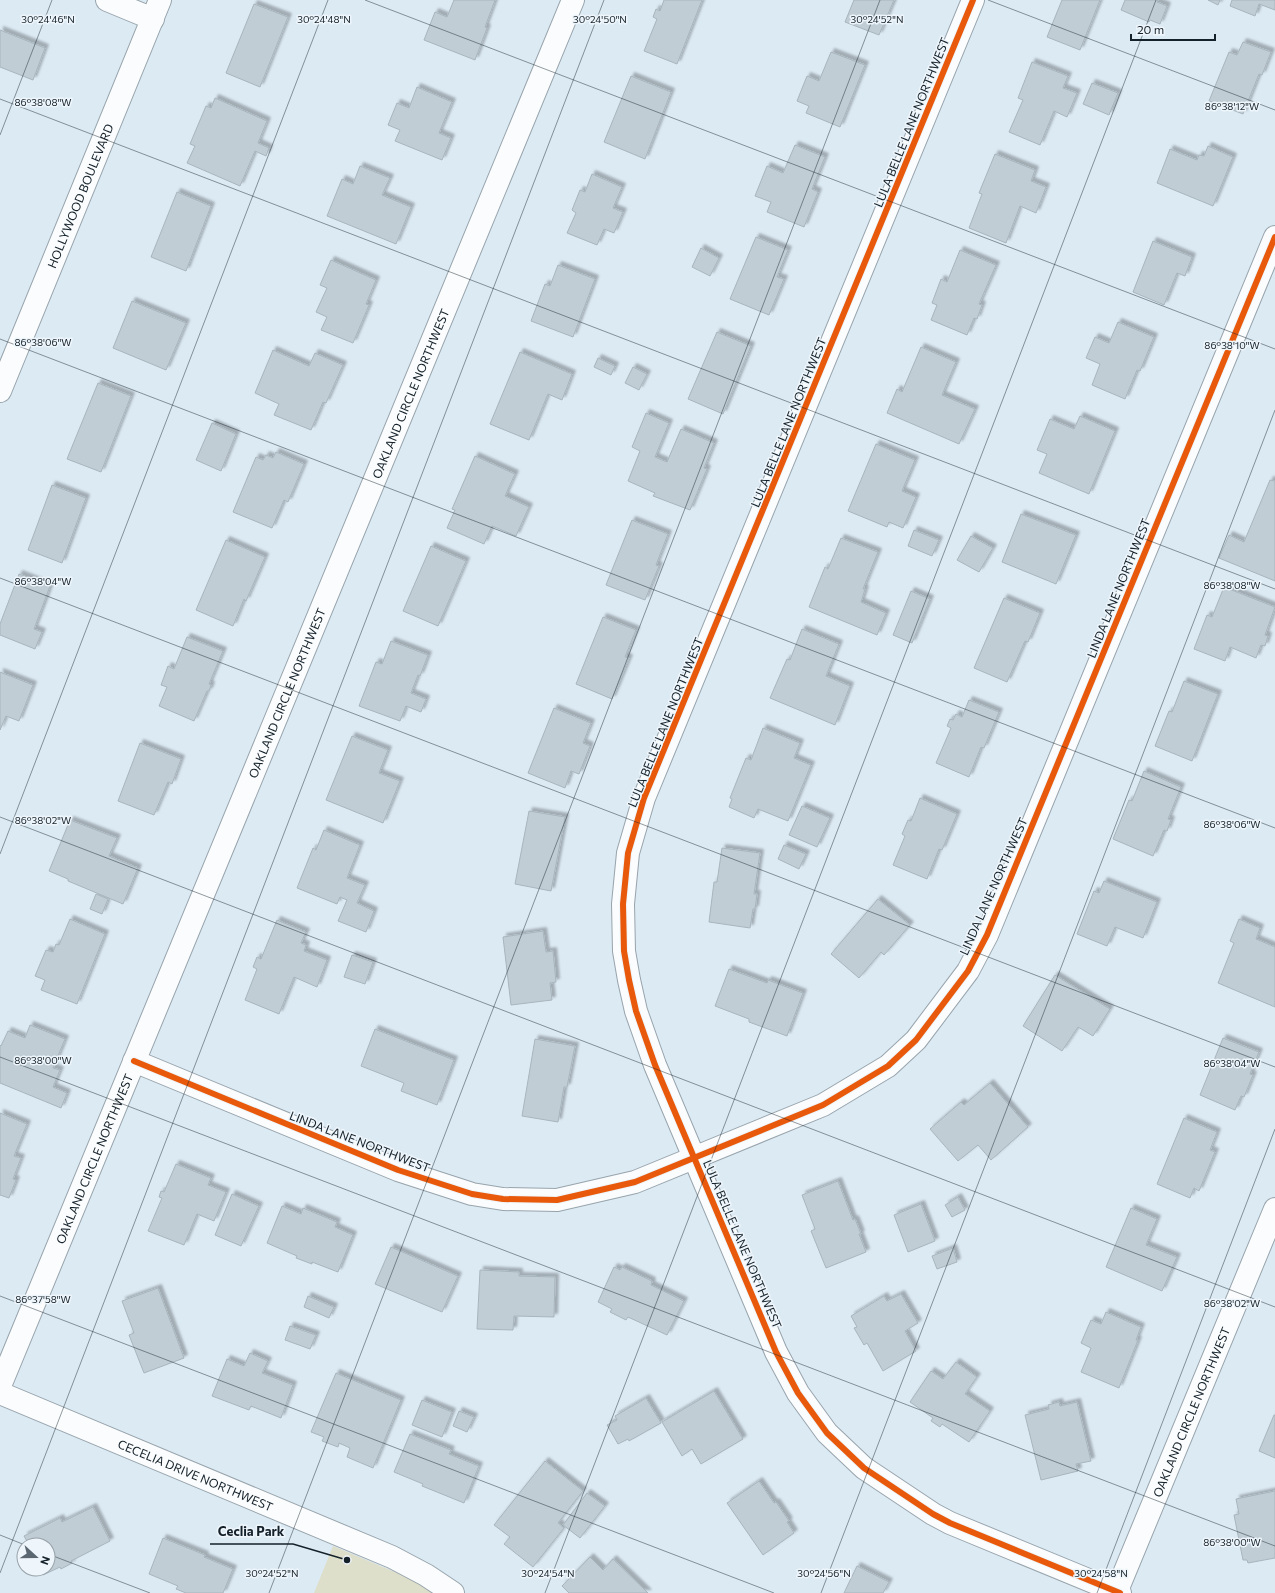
<svg xmlns="http://www.w3.org/2000/svg" width="1275" height="1593" viewBox="0 0 1275 1593" font-family="Commissioner,sans-serif">
  <style>
    .green { fill: #dedfca }
    .building { fill: #c0cdd5; stroke: #a8b5bd; filter: url(#shadow) }
    .lines { fill: none; stroke-linecap: round; stroke-linejoin: round }
    .street-casing { stroke: #98a4ac; stroke-width: 24 }
    .secondary-casing { stroke: #98a4ac; stroke-width: 24 }
    .street { stroke: #fafcfd; stroke-width: 22 }
    .secondary { stroke: #fafcfd; stroke-width: 22 }
    .cycleway-casing { stroke: #eff6fb; stroke-width: 8 }
    .cycleway { stroke: #e8590c; stroke-width: 6 }
    .ticks { fill: none; stroke: #14212a; stroke-width: 1; stroke-opacity: 0.45 }
    .labels { text-anchor: middle; dominant-baseline: central; stroke-width: 3; stroke-linejoin: round; paint-order: stroke }
    .street-label { font-size: 12px; fill: #14212a; stroke: #eff6fb }
    .ticks-label { font-size: 10px; text-anchor: middle; fill: #14212a; stroke: #eff6fb; stroke-width: 3; stroke-linejoin: round; paint-order: stroke }
    .leader { fill: none; stroke: #14212a; stroke-width: 1.5 }
    .callout-dot { fill: #14212a; stroke: #eff6fb; stroke-width: 1.5 }
    .callout-label { font-size: 13px; text-anchor: middle; font-weight: bold; fill: #14212a; stroke: #eff6fb; stroke-width: 3; stroke-linejoin: round; paint-order: stroke }
  </style>
  <defs>
    <filter id="shadow"><feDropShadow dx="3.5" dy="-3.5" stdDeviation="1" flood-color="#0004"/></filter>
  </defs>
  <rect width="100%" height="100%" fill="#dceaf4"/>
  <path class="green" d="M 333,1546 L 402,1575 L 437,1593 L 314,1593 Z"/>
  <g class="building">
    <path d="M 454,0 L 495,0 L 485,27 L 487,28 L 475,60 L 424,40 L 435,12 L 447,17 Z"/>
    <path d="M 664,0 L 702,0 L 677,64 L 644,51 L 657,19 L 653,17 L 656,9 L 660,11 Z"/>
    <path d="M 854,0 L 894,0 L 879,35 L 845,22 Z"/>
    <path d="M 1062,0 L 1100,0 L 1080,50 L 1047,37 Z"/>
    <path d="M 1125,0 L 1158,0 L 1157,2 L 1167,6 L 1160,24 L 1150,20 L 1149,22 L 1121,10 Z"/>
    <path d="M 1208,0 L 1220,0 L 1218,5 Z"/>
    <path d="M 1232,0 L 1275,0 L 1275,10 L 1259,4 L 1255,16 L 1230,6 Z"/>
    <path d="M 254,4 L 288,17 L 260,87 L 226,73 Z"/>
    <path d="M 0,30 L 45,48 L 33,80 L 0,67 Z"/>
    <path d="M 1243,42 L 1271,52 L 1262,75 L 1259,74 L 1243,114 L 1209,101 L 1229,52 L 1237,55 Z"/>
    <path d="M 831,52 L 865,65 L 840,127 L 806,113 L 809,106 L 797,101 L 807,76 L 819,81 Z"/>
    <path d="M 1032,62 L 1068,76 L 1063,88 L 1077,93 L 1067,117 L 1054,111 L 1040,145 L 1009,132 L 1023,100 L 1018,98 Z"/>
    <path d="M 631,76 L 671,92 L 645,159 L 604,142 Z"/>
    <path d="M 1092,83 L 1118,93 L 1109,115 L 1083,104 Z"/>
    <path d="M 417,87 L 452,102 L 439,133 L 451,138 L 442,160 L 395,141 L 400,130 L 388,125 L 397,103 L 409,108 Z"/>
    <path d="M 215,98 L 267,121 L 258,143 L 269,148 L 266,156 L 255,151 L 240,186 L 187,163 L 195,146 L 190,144 L 206,106 L 211,108 Z"/>
    <path d="M 795,145 L 825,157 L 812,189 L 818,192 L 804,227 L 767,212 L 771,202 L 755,196 L 767,166 L 783,173 Z"/>
    <path d="M 1208,146 L 1233,157 L 1213,206 L 1157,183 L 1170,149 L 1197,160 L 1199,155 L 1204,156 Z"/>
    <path d="M 995,154 L 1035,170 L 1031,181 L 1046,187 L 1036,213 L 1020,206 L 1006,243 L 969,228 L 982,194 L 979,193 Z"/>
    <path d="M 360,166 L 390,178 L 382,195 L 411,207 L 396,244 L 327,216 L 342,179 L 353,184 Z"/>
    <path d="M 592,174 L 622,187 L 613,208 L 623,212 L 614,233 L 604,229 L 597,245 L 567,233 L 576,213 L 572,210 L 580,190 L 585,192 Z"/>
    <path d="M 177,192 L 211,206 L 186,271 L 151,257 Z"/>
    <path d="M 756,237 L 788,250 L 777,277 L 784,279 L 769,315 L 730,299 Z"/>
    <path d="M 1153,241 L 1192,257 L 1185,276 L 1177,273 L 1164,305 L 1133,292 Z"/>
    <path d="M 701,248 L 719,258 L 710,276 L 692,267 Z"/>
    <path d="M 960,250 L 996,265 L 979,304 L 982,305 L 977,319 L 974,318 L 967,335 L 931,320 L 937,305 L 932,303 L 941,279 L 947,282 Z"/>
    <path d="M 331,260 L 376,280 L 366,304 L 369,305 L 353,343 L 321,330 L 327,317 L 316,312 L 327,288 L 320,285 Z"/>
    <path d="M 558,265 L 595,279 L 573,337 L 531,321 L 545,284 L 550,286 Z"/>
    <path d="M 132,301 L 186,323 L 166,370 L 113,348 Z"/>
    <path d="M 1118,322 L 1154,337 L 1140,371 L 1137,370 L 1125,399 L 1092,385 L 1100,364 L 1086,358 L 1095,337 L 1109,343 Z"/>
    <path d="M 717,332 L 751,346 L 723,414 L 688,399 Z"/>
    <path d="M 921,347 L 956,362 L 942,395 L 975,409 L 959,444 L 887,413 L 897,389 L 902,392 Z"/>
    <path d="M 273,350 L 309,366 L 315,353 L 343,365 L 326,403 L 323,402 L 311,430 L 274,415 L 279,404 L 255,393 Z"/>
    <path d="M 520,352 L 572,374 L 562,400 L 548,394 L 529,440 L 490,424 Z"/>
    <path d="M 598,358 L 615,366 L 611,375 L 594,367 Z"/>
    <path d="M 633,367 L 647,374 L 639,390 L 625,383 Z"/>
    <path d="M 98,383 L 131,396 L 101,472 L 67,459 Z"/>
    <path d="M 646,413 L 669,423 L 655,457 L 667,462 L 681,429 L 714,443 L 704,468 L 707,469 L 690,510 L 653,496 L 655,493 L 628,481 L 640,451 L 632,447 Z"/>
    <path d="M 1080,416 L 1115,431 L 1089,494 L 1039,473 L 1047,454 L 1037,450 L 1050,419 L 1074,429 Z"/>
    <path d="M 212,423 L 236,434 L 221,471 L 196,460 Z"/>
    <path d="M 876,444 L 915,460 L 902,491 L 916,497 L 903,528 L 889,522 L 887,527 L 848,511 Z"/>
    <path d="M 276,452 L 304,464 L 288,502 L 284,500 L 272,528 L 233,512 L 256,457 L 263,460 L 266,455 L 273,458 Z"/>
    <path d="M 475,456 L 515,474 L 505,496 L 529,507 L 516,536 L 492,526 L 484,544 L 447,528 L 455,510 L 452,509 Z"/>
    <path d="M 1270,480 L 1275,481 L 1275,581 L 1219,558 L 1229,535 L 1244,542 Z"/>
    <path d="M 52,485 L 86,498 L 62,563 L 28,550 Z"/>
    <path d="M 1021,514 L 1076,535 L 1056,584 L 1002,562 Z"/>
    <path d="M 632,520 L 668,534 L 656,565 L 659,566 L 645,600 L 606,585 Z"/>
    <path d="M 914,530 L 939,540 L 932,556 L 908,546 Z"/>
    <path d="M 971,536 L 993,548 L 979,572 L 957,560 Z"/>
    <path d="M 841,538 L 878,552 L 863,589 L 865,589 L 861,602 L 886,613 L 877,635 L 809,607 L 825,567 L 828,569 Z"/>
    <path d="M 226,540 L 265,557 L 246,601 L 244,599 L 233,626 L 196,610 Z"/>
    <path d="M 431,546 L 466,561 L 438,626 L 403,611 Z"/>
    <path d="M 19,574 L 50,586 L 34,629 L 42,632 L 35,649 L 0,635 L 0,624 Z"/>
    <path d="M 1224,587 L 1275,607 L 1265,635 L 1268,636 L 1265,646 L 1261,645 L 1256,658 L 1230,647 L 1225,661 L 1194,649 L 1207,615 L 1212,617 Z"/>
    <path d="M 911,591 L 930,599 L 912,643 L 893,635 Z"/>
    <path d="M 1004,598 L 1040,613 L 1028,642 L 1025,641 L 1007,682 L 974,668 Z"/>
    <path d="M 603,617 L 636,630 L 625,657 L 629,658 L 612,699 L 576,684 Z"/>
    <path d="M 802,629 L 839,644 L 826,676 L 850,686 L 835,725 L 770,698 L 787,659 L 790,660 Z"/>
    <path d="M 187,637 L 223,651 L 209,684 L 211,685 L 209,691 L 207,691 L 194,721 L 159,706 L 167,687 L 161,685 L 168,666 L 174,669 Z"/>
    <path d="M 391,641 L 428,655 L 420,676 L 418,675 L 411,693 L 426,699 L 421,712 L 406,706 L 400,721 L 359,706 L 376,662 L 382,664 Z"/>
    <path d="M 0,672 L 33,685 L 19,721 L 6,716 L 0,730 Z"/>
    <path d="M 1184,681 L 1218,694 L 1192,761 L 1155,746 L 1169,711 L 1172,712 Z"/>
    <path d="M 969,700 L 999,712 L 984,748 L 981,747 L 969,777 L 936,763 L 951,728 L 947,726 L 950,719 L 953,720 L 956,714 L 962,717 Z"/>
    <path d="M 554,708 L 591,723 L 583,743 L 590,746 L 579,774 L 571,771 L 565,788 L 528,773 Z"/>
    <path d="M 763,728 L 800,743 L 794,758 L 811,765 L 788,821 L 758,809 L 754,818 L 729,807 L 732,799 L 730,798 L 746,758 L 751,760 Z"/>
    <path d="M 352,736 L 388,750 L 379,773 L 400,781 L 383,823 L 326,800 Z"/>
    <path d="M 140,743 L 181,759 L 172,784 L 168,782 L 154,815 L 118,801 Z"/>
    <path d="M 1144,771 L 1181,787 L 1168,819 L 1171,820 L 1167,831 L 1164,830 L 1153,856 L 1113,839 L 1129,800 L 1132,801 Z"/>
    <path d="M 920,798 L 957,814 L 942,850 L 939,849 L 927,879 L 893,865 L 905,836 L 902,834 L 908,820 L 911,821 Z"/>
    <path d="M 802,806 L 830,818 L 817,847 L 789,835 Z"/>
    <path d="M 529,811 L 565,817 L 551,891 L 515,884 Z"/>
    <path d="M 70,820 L 117,838 L 109,856 L 138,868 L 123,904 L 68,881 L 68,879 L 49,871 Z"/>
    <path d="M 324,830 L 360,845 L 347,878 L 365,885 L 357,903 L 374,911 L 366,932 L 338,921 L 347,900 L 340,897 L 337,904 L 297,888 L 313,848 L 316,850 Z"/>
    <path d="M 784,845 L 806,854 L 799,869 L 778,859 Z"/>
    <path d="M 722,848 L 760,853 L 754,894 L 757,894 L 755,909 L 753,909 L 750,928 L 709,922 L 714,882 L 717,882 Z"/>
    <path d="M 1104,881 L 1157,902 L 1143,938 L 1115,927 L 1107,946 L 1077,934 L 1094,891 L 1099,893 Z"/>
    <path d="M 96,894 L 108,899 L 102,914 L 90,909 Z"/>
    <path d="M 878,899 L 910,925 L 884,955 L 881,952 L 859,978 L 831,954 Z"/>
    <path d="M 70,919 L 105,934 L 77,1004 L 41,990 L 45,980 L 35,976 L 46,950 L 53,952 L 56,944 L 59,945 Z"/>
    <path d="M 1239,919 L 1260,928 L 1256,939 L 1275,947 L 1275,1007 L 1218,983 L 1234,943 L 1230,941 Z"/>
    <path d="M 277,920 L 306,932 L 301,943 L 306,945 L 304,951 L 327,960 L 317,987 L 294,977 L 279,1014 L 245,1000 L 257,969 L 253,967 L 257,957 L 261,959 Z"/>
    <path d="M 543,931 L 546,952 L 553,951 L 556,982 L 550,983 L 552,1000 L 511,1005 L 503,937 Z"/>
    <path d="M 352,955 L 373,962 L 365,984 L 344,977 Z"/>
    <path d="M 729,969 L 767,983 L 768,980 L 803,993 L 787,1036 L 749,1022 L 749,1019 L 715,1006 Z"/>
    <path d="M 1055,975 L 1110,1009 L 1093,1036 L 1078,1027 L 1062,1051 L 1023,1026 Z"/>
    <path d="M 30,1025 L 65,1039 L 53,1068 L 60,1070 L 53,1087 L 67,1093 L 61,1108 L 0,1083 L 0,1045 L 1,1046 L 8,1031 L 25,1038 Z"/>
    <path d="M 375,1029 L 454,1060 L 437,1105 L 401,1091 L 404,1083 L 361,1066 Z"/>
    <path d="M 1223,1038 L 1259,1052 L 1250,1074 L 1253,1075 L 1244,1097 L 1241,1096 L 1235,1110 L 1200,1095 Z"/>
    <path d="M 535,1039 L 575,1046 L 567,1087 L 564,1087 L 558,1122 L 522,1116 Z"/>
    <path d="M 990,1083 L 1028,1127 L 991,1160 L 978,1145 L 958,1161 L 930,1129 L 961,1102 L 964,1105 Z"/>
    <path d="M 0,1113 L 27,1124 L 14,1156 L 21,1158 L 13,1179 L 16,1180 L 9,1198 L 0,1195 Z"/>
    <path d="M 1184,1118 L 1217,1132 L 1210,1150 L 1215,1152 L 1199,1191 L 1194,1188 L 1190,1198 L 1157,1184 Z"/>
    <path d="M 176,1164 L 211,1178 L 208,1185 L 226,1192 L 214,1221 L 197,1214 L 184,1245 L 148,1231 L 162,1198 L 159,1197 L 161,1191 L 164,1192 Z"/>
    <path d="M 838,1181 L 853,1220 L 855,1219 L 861,1234 L 859,1234 L 866,1252 L 826,1268 L 811,1231 L 815,1229 L 802,1195 Z"/>
    <path d="M 232,1194 L 259,1206 L 241,1246 L 215,1235 Z"/>
    <path d="M 958,1197 L 965,1210 L 952,1217 L 945,1205 Z"/>
    <path d="M 921,1204 L 935,1241 L 908,1252 L 894,1215 Z"/>
    <path d="M 282,1206 L 301,1214 L 303,1208 L 337,1222 L 335,1227 L 353,1235 L 338,1272 L 312,1262 L 312,1264 L 296,1258 L 297,1256 L 267,1243 Z"/>
    <path d="M 1131,1208 L 1157,1219 L 1146,1245 L 1177,1257 L 1162,1291 L 1106,1267 Z"/>
    <path d="M 391,1247 L 458,1276 L 442,1312 L 375,1284 Z"/>
    <path d="M 953,1248 L 957,1262 L 937,1269 L 932,1256 Z"/>
    <path d="M 614,1267 L 620,1270 L 622,1267 L 652,1281 L 651,1285 L 684,1301 L 667,1335 L 628,1317 L 626,1320 L 610,1312 L 612,1309 L 598,1302 Z"/>
    <path d="M 480,1270 L 519,1272 L 519,1276 L 555,1277 L 554,1317 L 514,1316 L 513,1330 L 477,1329 Z"/>
    <path d="M 158,1288 L 184,1358 L 144,1373 L 129,1335 L 134,1333 L 122,1301 Z"/>
    <path d="M 901,1294 L 918,1323 L 905,1331 L 916,1351 L 883,1371 L 867,1343 L 864,1345 L 854,1328 L 857,1327 L 851,1316 L 884,1296 L 887,1301 Z"/>
    <path d="M 308,1296 L 334,1307 L 329,1318 L 304,1307 Z"/>
    <path d="M 1106,1312 L 1141,1327 L 1136,1340 L 1138,1340 L 1119,1388 L 1081,1372 L 1091,1348 L 1081,1343 L 1091,1320 L 1101,1324 Z"/>
    <path d="M 290,1326 L 316,1335 L 310,1349 L 285,1340 Z"/>
    <path d="M 250,1353 L 268,1361 L 262,1373 L 293,1385 L 281,1418 L 251,1406 L 249,1410 L 212,1396 L 227,1359 L 244,1366 Z"/>
    <path d="M 956,1362 L 977,1377 L 965,1394 L 990,1411 L 969,1442 L 942,1424 L 940,1427 L 931,1421 L 933,1418 L 910,1402 L 931,1371 L 943,1379 Z"/>
    <path d="M 336,1373 L 401,1400 L 373,1468 L 347,1457 L 350,1448 L 339,1443 L 338,1447 L 322,1441 L 324,1437 L 311,1432 Z"/>
    <path d="M 714,1391 L 743,1439 L 701,1464 L 692,1449 L 682,1456 L 662,1422 Z"/>
    <path d="M 646,1398 L 661,1423 L 629,1441 L 628,1439 L 618,1444 L 607,1425 L 617,1420 L 615,1416 Z"/>
    <path d="M 422,1400 L 452,1412 L 442,1437 L 412,1425 Z"/>
    <path d="M 1059,1402 L 1060,1406 L 1077,1402 L 1091,1461 L 1076,1464 L 1078,1471 L 1041,1480 L 1025,1415 L 1049,1409 L 1048,1405 Z"/>
    <path d="M 459,1411 L 474,1417 L 467,1432 L 453,1426 Z"/>
    <path d="M 1274,1415 L 1275,1415 L 1275,1458 L 1259,1451 Z"/>
    <path d="M 410,1434 L 451,1450 L 449,1454 L 479,1466 L 464,1503 L 422,1486 L 423,1484 L 394,1472 Z"/>
    <path d="M 545,1461 L 583,1491 L 558,1523 L 564,1528 L 533,1567 L 504,1544 L 510,1537 L 494,1525 Z"/>
    <path d="M 759,1481 L 774,1503 L 776,1502 L 789,1521 L 787,1522 L 794,1533 L 763,1555 L 727,1503 Z"/>
    <path d="M 1275,1491 L 1275,1558 L 1248,1563 L 1247,1560 L 1243,1560 L 1234,1515 L 1239,1514 L 1236,1499 Z"/>
    <path d="M 587,1493 L 605,1506 L 580,1538 L 563,1525 Z"/>
    <path d="M 93,1507 L 110,1541 L 71,1561 L 72,1563 L 61,1569 L 60,1567 L 43,1575 L 40,1569 L 48,1569 L 48,1545 L 29,1545 L 24,1536 L 60,1518 L 62,1522 Z"/>
    <path d="M 163,1538 L 205,1555 L 204,1557 L 233,1569 L 223,1593 L 186,1593 L 176,1589 L 178,1586 L 149,1574 Z"/>
    <path d="M 590,1557 L 603,1570 L 613,1559 L 648,1593 L 569,1593 L 562,1586 Z"/>
    <path d="M 857,1566 L 889,1582 L 883,1593 L 844,1593 Z"/>
  </g>
  <g class="lines">
    <defs>
      <g id="street">
        <path d="M 107,0 L 153,19"/>
        <path d="M 973,0 L 644,798 L 628,853 L 623,904 L 624,951 L 629,980 L 636,1011 L 655,1065 L 776,1352 L 798,1393 L 827,1433 L 864,1468 L 933,1514 L 950,1523 L 1120,1593"/>
        <path d="M 134,1061 L 398,1170 L 472,1194 L 503,1199 L 557,1200 L 635,1182 L 823,1105 L 888,1066 L 916,1040 L 968,971 L 987,935 L 1275,237"/>
        <path id="s1" d="M 0,1386 L 573,0"/>
        <path id="s2" d="M 0,1393 L 392,1557 L 426,1575 L 453,1593"/>
        <path id="s3" d="M 1116,1593 L 1275,1209"/>
      </g>
      <g id="secondary">
        <path id="s4" d="M 0,391 L 160,0"/>
      </g>
    </defs>
    <use href="#street" class="street-casing"/>
    <use href="#secondary" class="secondary-casing"/>
    <use href="#street" class="street"/>
    <use href="#secondary" class="secondary"/>
    <defs>
      <g id="cycleway">
        <path d="M 973,0 L 644,798 L 628,853 L 623,904 L 624,951 L 629,980 L 636,1011 L 655,1065 L 776,1352 L 798,1393 L 827,1433 L 864,1468 L 933,1514 L 950,1523 L 1120,1593"/>
        <path d="M 134,1061 L 398,1170 L 472,1194 L 503,1199 L 557,1200 L 635,1182 L 823,1105 L 888,1066 L 916,1040 L 968,971 L 987,935 L 1275,237"/>
      </g>
    </defs>
    <use href="#cycleway" class="cycleway-casing"/>
    <use href="#cycleway" class="cycleway"/>
  </g>
  <path class="ticks" d="M 365,0 L 1275,349M 988,0 L 1275,110M 0,99 L 1275,589M 0,135 L 52,0M 0,339 L 1275,828M 0,578 L 1275,1067M 0,817 L 1275,1307M 0,854 L 328,0M 0,1057 L 1275,1546M 0,1296 L 774,1593M 0,1535 L 25,1545M 48,1554 L 150,1593M 0,1573 L 604,0M 269,1593 L 880,0M 545,1593 L 1156,0M 821,1593 L 1275,410M 1097,1593 L 1275,1129"/>
  <g class="labels">
    <g class="street-label">
      <text transform="translate(911 122) rotate(-68)">LULA BELLE LANE NORTHWEST</text>
      <text stroke="none"><textPath href="#s4" startOffset="211">HOLLYWOOD BOULEVARD</textPath></text>
      <text stroke="none"><textPath href="#s1" startOffset="1074">OAKLAND CIRCLE NORTHWEST</textPath></text>
      <text transform="translate(788 422) rotate(-68)">LULA BELLE LANE NORTHWEST</text>
      <text transform="translate(1118 588) rotate(-68)">LINDA LANE NORTHWEST</text>
      <text stroke="none"><textPath href="#s1" startOffset="750">OAKLAND CIRCLE NORTHWEST</textPath></text>
      <text transform="translate(665 722) rotate(-68)">LULA BELLE LANE NORTHWEST</text>
      <text transform="translate(993 886) rotate(-66)">LINDA LANE NORTHWEST</text>
      <text transform="translate(360 1141) rotate(21)">LINDA LANE NORTHWEST</text>
      <text stroke="none"><textPath href="#s1" startOffset="246">OAKLAND CIRCLE NORTHWEST</textPath></text>
      <text transform="translate(743 1244) rotate(67)">LULA BELLE LANE NORTHWEST</text>
      <text stroke="none"><textPath href="#s3" startOffset="196">OAKLAND CIRCLE NORTHWEST</textPath></text>
      <text stroke="none"><textPath href="#s2" startOffset="212">CECELIA DRIVE NORTHWEST</textPath></text>
    </g>
  </g>
  <g class="ticks-label">
    <text x="48" y="23">30°24'46"N</text>
    <text x="324" y="23">30°24'48"N</text>
    <text x="600" y="23">30°24'50"N</text>
    <text x="877" y="23">30°24'52"N</text>
    <text x="43" y="106">86°38'08"W</text>
    <text x="1232" y="110">86°38'12"W</text>
    <text x="43" y="346">86°38'06"W</text>
    <text x="1232" y="349">86°38'10"W</text>
    <text x="43" y="585">86°38'04"W</text>
    <text x="1232" y="589">86°38'08"W</text>
    <text x="43" y="824">86°38'02"W</text>
    <text x="1232" y="828">86°38'06"W</text>
    <text x="43" y="1064">86°38'00"W</text>
    <text x="1232" y="1067">86°38'04"W</text>
    <text x="43" y="1303">86°37'58"W</text>
    <text x="1232" y="1307">86°38'02"W</text>
    <text x="1232" y="1546">86°38'00"W</text>
    <text x="272" y="1577">30°24'52"N</text>
    <text x="548" y="1577">30°24'54"N</text>
    <text x="824" y="1577">30°24'56"N</text>
    <text x="1101" y="1577">30°24'58"N</text>
  </g>
  <path class="leader" d="M347 1560L293 1544H210"/>
  <circle class="callout-dot" cx="347" cy="1560" r="4"/>
  <g class="callout-label">
    <text x="251" y="1536">Ceclia Park</text>
  </g>
  <g transform="translate(36 1557) rotate(111)"><circle r="19" fill="#eff6fb" stroke="#97a1a7"/>
  <path d="M0-3L7 15L0 10L-7 15Z" fill="#5a6771"/>
  <text y="-6" font-size="11" font-weight="bold" text-anchor="middle" fill="#14212a">N</text>
  </g>
  <path d="M1131 34v6h84v-6" fill="none" stroke="#14212a" stroke-width="2"/>
  <text x="1137" y="34" font-size="12" fill="#14212a" stroke="#eff6fb" stroke-width="3" paint-order="stroke">20 m</text>
</svg>
